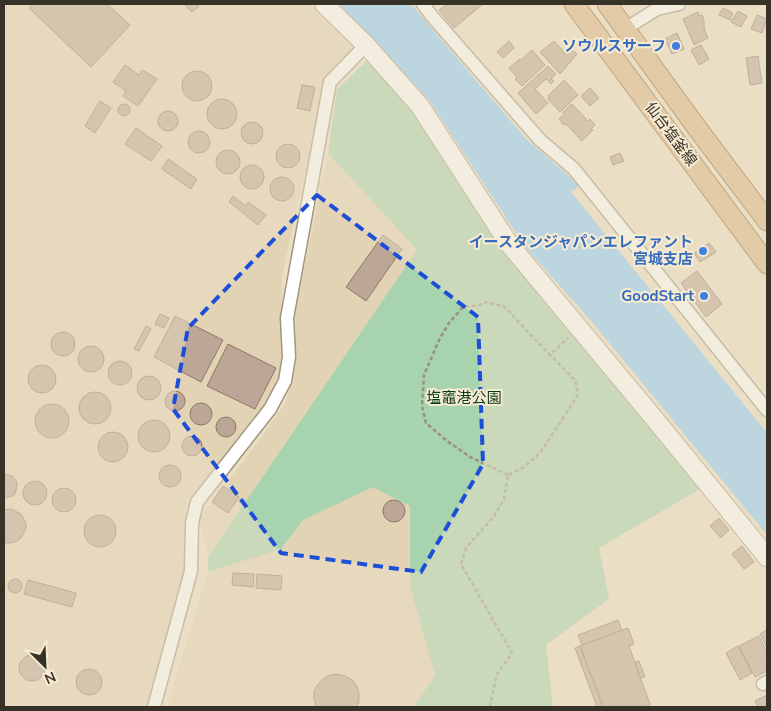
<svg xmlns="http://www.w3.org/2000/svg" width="771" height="711" viewBox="0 0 771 711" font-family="'Nunito Sans','Noto Sans JP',sans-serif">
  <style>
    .built { fill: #e2d3b4 }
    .green { fill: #a7d3af }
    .water { fill: #88c9fe }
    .building { fill: #bca695; stroke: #8d7768 }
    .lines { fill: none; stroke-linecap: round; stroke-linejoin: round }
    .street-casing { stroke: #a0957e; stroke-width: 15 }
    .secondary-casing { stroke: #a0957e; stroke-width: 20 }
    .primary-casing { stroke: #90652a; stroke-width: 21 }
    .path { stroke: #9a927f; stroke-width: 2.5; stroke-dasharray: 4 2.5; stroke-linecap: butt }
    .street { stroke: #fff; stroke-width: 12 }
    .secondary { stroke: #fff; stroke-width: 18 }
    .primary { stroke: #dab380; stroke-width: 19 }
    .marked { fill: none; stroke: #1d4ed8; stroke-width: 4; stroke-dasharray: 10 6; stroke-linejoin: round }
    .shop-dot { fill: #3f7fe0; stroke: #f7ebd2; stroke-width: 2 }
    .labels { text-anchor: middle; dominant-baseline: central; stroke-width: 4; stroke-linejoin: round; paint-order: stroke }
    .shop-label { font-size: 15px; font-weight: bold; fill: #366cbe; stroke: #f7ebd2; text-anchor: end }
    .street-label { font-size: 15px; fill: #363228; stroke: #f7ebd2 }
    .park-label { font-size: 15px; fill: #093c1b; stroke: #f7ebd2 }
  </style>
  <rect width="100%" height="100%" fill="#eadec5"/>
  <g class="built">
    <path d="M 4,4 L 314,4 L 355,43 L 353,49 L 326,76 L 282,276 L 281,370 L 265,407 L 187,501 L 185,565 L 147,707 L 4,707 Z"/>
    <path d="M 328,153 L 417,250 L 208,557 L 199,518 L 261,438 L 285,403 L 296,368 L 295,314 Z"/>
    <path d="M 373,486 L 410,506 L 410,587 L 435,675 L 414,707 L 167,707 L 208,572 L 281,549 L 303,520 Z"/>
  </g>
  <path class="green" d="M 369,59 L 425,127 L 468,196 L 538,295 L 700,489 L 599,548 L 609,599 L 546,645 L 553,707 L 414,707 L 435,675 L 410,587 L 410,506 L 373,487 L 303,520 L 281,549 L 208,572 L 208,557 L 417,250 L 328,153 L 337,89 Z"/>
  <path class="water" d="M 339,4 L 411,4 L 526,139 L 570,177 L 579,186 L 571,192 L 767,433 L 767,535 L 593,323 L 526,248 L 429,100 Z"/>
  <g class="building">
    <path d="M 33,4 L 107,4 L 130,25 L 91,67 L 29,8 Z"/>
    <path d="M 184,4 L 197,4 L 199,6 L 192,12 Z"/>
    <path d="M 447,4 L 483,4 L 454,28 L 439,10 Z"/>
    <path d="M 723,8 L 733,13 L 730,20 L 719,15 Z"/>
    <path d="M 738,11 L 747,16 L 741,27 L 731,22 Z"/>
    <path d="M 698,12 L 699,16 L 702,15 L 704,20 L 704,28 L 708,38 L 694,45 L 683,19 Z"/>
    <path d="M 757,15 L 767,19 L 762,33 L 751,29 Z"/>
    <path d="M 677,33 L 684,49 L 672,54 L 665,39 Z"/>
    <path d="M 509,41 L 514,48 L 503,58 L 497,52 Z"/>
    <path d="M 554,41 L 566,54 L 572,50 L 577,54 L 560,74 L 540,52 Z"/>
    <path d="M 701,45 L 709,59 L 699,65 L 691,50 Z"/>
    <path d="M 532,50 L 545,65 L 522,86 L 515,79 L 517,77 L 509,68 L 520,59 L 521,60 Z"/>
    <path d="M 758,56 L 762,83 L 750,85 L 746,58 Z"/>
    <path d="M 125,65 L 139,75 L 142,70 L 157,79 L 138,106 L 123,96 L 126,91 L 113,82 Z"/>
    <path d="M 548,66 L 556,74 L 551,79 L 554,81 L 551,84 L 546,79 L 535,89 L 548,103 L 536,114 L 518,93 Z"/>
    <circle cx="197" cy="86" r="15"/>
    <path d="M 564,80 L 578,95 L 560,112 L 548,99 L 549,97 L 548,96 Z"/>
    <path d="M 302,85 L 315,87 L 310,111 L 297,108 Z"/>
    <path d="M 590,88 L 599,98 L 590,106 L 581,96 Z"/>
    <circle cx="222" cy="114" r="15"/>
    <path d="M 100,101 L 111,108 L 95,133 L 85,126 Z"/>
    <circle cx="124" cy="110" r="6"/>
    <path d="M 572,104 L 588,121 L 590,119 L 595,125 L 591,129 L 593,130 L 582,141 L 566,124 L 564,125 L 559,119 L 564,114 L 563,112 Z"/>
    <circle cx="168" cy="121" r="10"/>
    <circle cx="252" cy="133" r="11"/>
    <path d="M 136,128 L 162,146 L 151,161 L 125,144 Z"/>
    <circle cx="199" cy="142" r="11"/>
    <circle cx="288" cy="156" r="12"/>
    <circle cx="228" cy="162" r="12"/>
    <path d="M 620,153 L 624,161 L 613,165 L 610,157 Z"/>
    <path d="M 168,159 L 197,179 L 191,189 L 162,169 Z"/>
    <circle cx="252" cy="177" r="12"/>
    <circle cx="282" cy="189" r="12"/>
    <path d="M 233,196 L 246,206 L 248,202 L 266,215 L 258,225 L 229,202 Z"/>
    <path d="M 383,235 L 402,249 L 366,301 L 346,287 Z"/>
    <path d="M 709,243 L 716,252 L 700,262 L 694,253 Z"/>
    <path d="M 697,271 L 722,304 L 706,317 L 681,283 Z"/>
    <path d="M 160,314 L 169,318 L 164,328 L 155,324 Z"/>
    <path d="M 175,316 L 223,340 L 201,382 L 154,357 Z"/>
    <path d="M 146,326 L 151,329 L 139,351 L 134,349 Z"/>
    <circle cx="63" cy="344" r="12"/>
    <path d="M 228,344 L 276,368 L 255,409 L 207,386 Z"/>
    <circle cx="91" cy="359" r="13"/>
    <circle cx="120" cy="373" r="12"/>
    <circle cx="42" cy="379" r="14"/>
    <circle cx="149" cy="388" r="12"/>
    <circle cx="175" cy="401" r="10"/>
    <circle cx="95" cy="408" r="16"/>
    <circle cx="201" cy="414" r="11"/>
    <circle cx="52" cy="421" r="17"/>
    <circle cx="226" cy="427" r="10"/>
    <circle cx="154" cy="436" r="16"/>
    <circle cx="113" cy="447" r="15"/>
    <circle cx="192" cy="446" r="10"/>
    <circle cx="170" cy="476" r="11"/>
    <path d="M 4,474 L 12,476 L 17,482 L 17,486 L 15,494 L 12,496 L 4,498 Z"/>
    <circle cx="35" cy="493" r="12"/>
    <path d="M 223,486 L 239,497 L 228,513 L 212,502 Z"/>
    <circle cx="64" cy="500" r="12"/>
    <circle cx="394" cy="511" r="11"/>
    <path d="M 11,509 L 21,514 L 26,523 L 26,528 L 21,538 L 17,541 L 11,543 L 5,543 L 4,542 L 4,510 Z"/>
    <circle cx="100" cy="531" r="16"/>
    <path d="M 719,518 L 729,530 L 721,538 L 710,526 Z"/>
    <path d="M 742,546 L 754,562 L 744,569 L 732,554 Z"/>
    <path d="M 233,573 L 254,574 L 253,587 L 232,585 Z"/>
    <path d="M 257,574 L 282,576 L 281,590 L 256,588 Z"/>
    <circle cx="15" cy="586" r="7"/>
    <path d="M 28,580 L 76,593 L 72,607 L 24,594 Z"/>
    <path d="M 618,620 L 622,631 L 582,645 L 578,635 Z"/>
    <path d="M 628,628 L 634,644 L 629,646 L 651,707 L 603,707 L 580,646 Z"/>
    <path d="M 767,630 L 767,647 L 760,634 Z"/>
    <path d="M 759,636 L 767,652 L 767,671 L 755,677 L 739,646 Z"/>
    <path d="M 580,646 L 603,707 L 597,707 L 575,648 Z"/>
    <path d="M 738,646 L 752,673 L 740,680 L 726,653 Z"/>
    <circle cx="32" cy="668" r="13"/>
    <path d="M 639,661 L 645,677 L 640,678 L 635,662 Z"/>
    <circle cx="89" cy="682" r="13"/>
    <path d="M 337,674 L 345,676 L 352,680 L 357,686 L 359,693 L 359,701 L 357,707 L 316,707 L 314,698 L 314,691 L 318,684 L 323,679 L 330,675 Z"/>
    <path d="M 767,695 L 767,707 L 758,707 L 755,701 Z"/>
  </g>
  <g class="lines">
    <defs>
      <g id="street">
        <path d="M 423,4 L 431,15 L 540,140 L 574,169 L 767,410"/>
        <path d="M 625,29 L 657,9 L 679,4"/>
        <path d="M 763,684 L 767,682"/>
        <path d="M 154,707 L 191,571 L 192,523 L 197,502 L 270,409 L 285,381 L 289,357 L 287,318 L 330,82 L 366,45"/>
      </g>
      <path id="secondary" d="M 324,4 L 366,45 L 420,106 L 509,244 L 658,423 L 767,557"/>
      <g id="primary">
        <path d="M 574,4 L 767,264"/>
        <path d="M 607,4 L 697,128 L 767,221"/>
      </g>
    </defs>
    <use href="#street" class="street-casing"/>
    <use href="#secondary" class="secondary-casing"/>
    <use href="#primary" class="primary-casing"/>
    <g class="path">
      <path d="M 508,475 L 470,457 L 447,441 L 426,423 L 422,406 L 424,375 L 440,338 L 449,323 L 463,307 L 479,305 L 486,302 L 505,307 L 525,329 L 550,355 L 568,338"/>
      <path d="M 490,707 L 497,674 L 512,653 L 461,564 L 466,548 L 494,516 L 504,499 L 508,475 L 524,467 L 540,453 L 572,404 L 578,394 L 575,380 L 550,355"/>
    </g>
    <use href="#street" class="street"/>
    <use href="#secondary" class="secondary"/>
    <use href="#primary" class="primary"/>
  </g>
  <path d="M0 0H771V711H0ZM 317,195 L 478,317 L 483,464 L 421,572 L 281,553 L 173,409 L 188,328 Z" fill="#eadec5" fill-opacity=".55" fill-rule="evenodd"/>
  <path class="marked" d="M 317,195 L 478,317 L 483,464 L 421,572 L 281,553 L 173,409 L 188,328 Z"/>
  <g class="shop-dot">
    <circle cx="676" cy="46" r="5"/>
    <circle cx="703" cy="251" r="5"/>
    <circle cx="704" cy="296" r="5"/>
  </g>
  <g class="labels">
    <g class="shop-label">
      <text x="666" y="46">ソウルスサーフ</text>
      <text x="693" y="242">イースタンジャパンエレファント<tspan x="693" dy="17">宮城支店</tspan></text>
      <text x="694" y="296">GoodStart</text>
    </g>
    <g class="street-label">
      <text transform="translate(671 134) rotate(53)">仙台塩釜線</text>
    </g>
    <g class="park-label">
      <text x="464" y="398">塩竈港公園</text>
    </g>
  </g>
  <rect width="771" height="711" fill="none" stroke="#363228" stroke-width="10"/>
  <g transform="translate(45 666) rotate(156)" stroke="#f7ebd2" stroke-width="4" paint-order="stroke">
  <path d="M0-4L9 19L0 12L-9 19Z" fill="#363228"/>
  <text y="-8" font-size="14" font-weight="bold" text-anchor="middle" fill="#363228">N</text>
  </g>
</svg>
